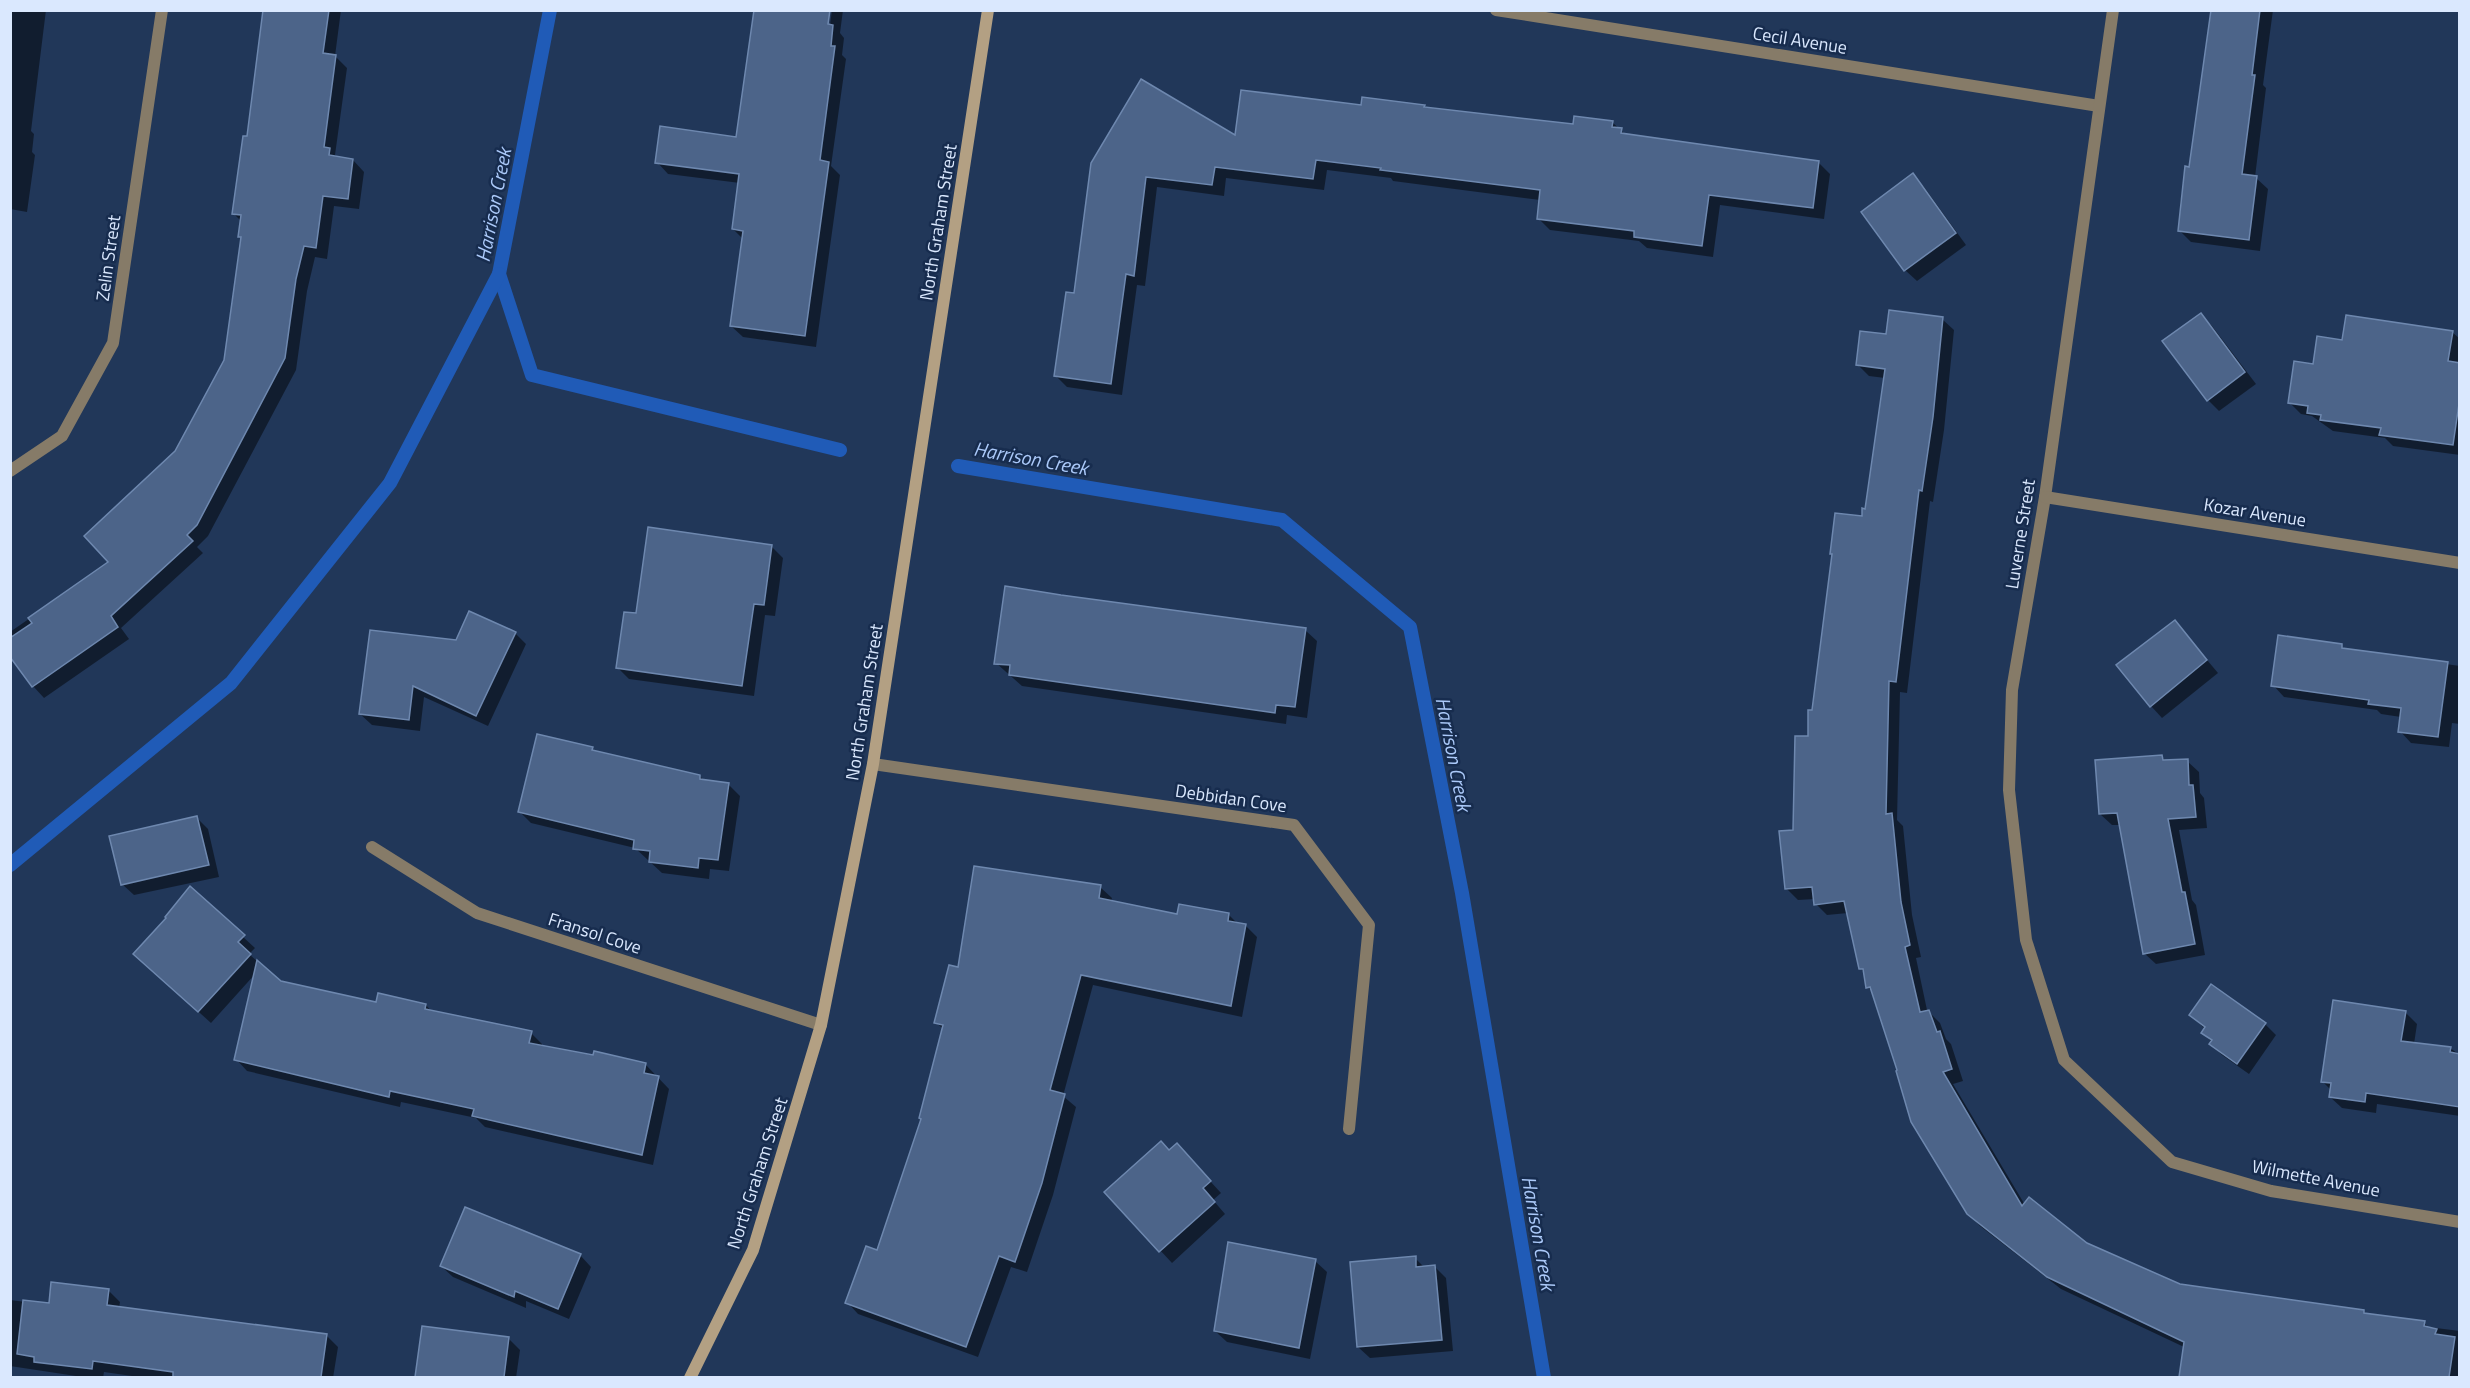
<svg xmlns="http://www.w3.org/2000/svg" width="2470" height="1388" viewBox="0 0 2470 1388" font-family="'Titillium Web',sans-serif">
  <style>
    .shadow { fill: #0007 }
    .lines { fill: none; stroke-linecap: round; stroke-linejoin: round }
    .stream { stroke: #205bb7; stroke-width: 14 }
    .building { fill: #4c6489; stroke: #6e88af; stroke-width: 1.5 }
    .street { stroke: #867b68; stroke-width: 12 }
    .secondary { stroke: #b3a083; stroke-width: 12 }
    .labels { text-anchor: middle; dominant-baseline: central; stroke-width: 5; stroke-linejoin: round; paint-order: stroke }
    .street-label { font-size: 18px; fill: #dae8fe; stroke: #172c4e }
    .water-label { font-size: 20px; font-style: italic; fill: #abc9f9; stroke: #172c4e }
  </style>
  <rect width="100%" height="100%" fill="#213759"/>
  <g class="shadow">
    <path d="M 10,10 L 46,10 L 31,131 L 34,134 L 32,152 L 35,155 L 27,212 L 10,209 Z"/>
    <path d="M 275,10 L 341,10 L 335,56 L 347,68 L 335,155 L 338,158 L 353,160 L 364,172 L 359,209 L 334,206 L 327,259 L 315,257 L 307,291 L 296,370 L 208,536 L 197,547 L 203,553 L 121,628 L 129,639 L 44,698 L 33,686 L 10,654 L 10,632 L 111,562 L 177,452 L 225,360 L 242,239 L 240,236 L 242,222 L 234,214 Z"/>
    <path d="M 832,10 L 843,10 L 840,33 L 844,38 L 842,55 L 846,59 L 831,166 L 840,175 L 816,347 L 743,337 L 731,326 L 743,239 L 733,229 L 740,183 L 668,174 L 657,162 L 737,138 L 826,31 L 829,32 Z"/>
    <path d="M 2211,10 L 2273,10 L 2263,85 L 2266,88 L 2255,177 L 2268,189 L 2260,251 L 2191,242 L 2179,230 L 2183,207 L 2180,205 L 2186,168 L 2190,168 Z"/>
    <path d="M 1363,107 L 1424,107 L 1426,109 L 1575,126 L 1612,122 L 1627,136 L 1818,162 L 1830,174 L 1824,219 L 1720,205 L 1713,257 L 1647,248 L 1639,241 L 1550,230 L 1538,218 L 1540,200 L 1393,181 L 1391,178 L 1327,170 L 1324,190 L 1226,178 L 1224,196 L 1157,187 L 1145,286 L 1137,285 L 1122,395 L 1067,387 L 1056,376 L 1075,295 L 1092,164 L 1237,137 Z"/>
    <path d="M 1912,175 L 1924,187 L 1966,245 L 1917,281 L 1905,270 L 1863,213 Z"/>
    <path d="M 2201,315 L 2212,326 L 2256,384 L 2219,411 L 2208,400 Z"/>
    <path d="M 1942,319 L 1954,330 L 1944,430 L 1933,502 L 1930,501 L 1907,693 L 1900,692 L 1897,820 L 1903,826 L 1912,915 L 1921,957 L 1916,958 L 1927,1010 L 1940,1023 L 1946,1039 L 1951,1044 L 1963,1081 L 1953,1084 L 2025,1205 L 2087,1245 L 2179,1285 L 2364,1311 L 2367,1315 L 2424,1323 L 2428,1327 L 2460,1331 L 2460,1378 L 2188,1378 L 2181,1370 L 2184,1347 L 2061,1289 L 1980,1226 L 1968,1213 L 1899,1071 L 1873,993 L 1868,987 L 1865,973 L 1860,968 L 1848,913 L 1827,915 L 1816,904 L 1815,899 L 1798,900 L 1787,889 L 1813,711 L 1866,510 L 1885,378 L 1869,376 L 1857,364 L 1887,336 Z"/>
    <path d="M 2452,332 L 2460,339 L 2460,455 L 2393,446 L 2385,438 L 2333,431 L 2312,416 L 2301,414 L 2290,403 L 2314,366 L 2344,342 Z"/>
    <path d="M 772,547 L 783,558 L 775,616 L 765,615 L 754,696 L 629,679 L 618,668 L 637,615 Z"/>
    <path d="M 2175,622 L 2218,673 L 2162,718 L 2151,706 Z"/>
    <path d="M 1305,630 L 1317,641 L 1307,718 L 1287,715 L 1286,724 L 1022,686 L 996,663 Z"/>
    <path d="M 515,633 L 526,644 L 488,726 L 424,697 L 420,731 L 372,725 L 360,714 L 457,642 Z"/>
    <path d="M 2341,646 L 2346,650 L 2460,666 L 2460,724 L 2452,723 L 2449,747 L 2411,743 L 2400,731 L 2401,717 L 2381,714 L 2377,710 L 2284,697 L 2273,685 Z"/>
    <path d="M 592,749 L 596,753 L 700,776 L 705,782 L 728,784 L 740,796 L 729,871 L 710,869 L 709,879 L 662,873 L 635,848 L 531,823 L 520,812 Z"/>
    <path d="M 2162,757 L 2167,762 L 2187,761 L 2199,772 L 2200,793 L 2204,798 L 2207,828 L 2179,830 L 2192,900 L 2196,905 L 2205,955 L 2156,964 L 2144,953 L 2121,825 L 2112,825 L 2100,814 Z"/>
    <path d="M 197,818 L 208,829 L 219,877 L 134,895 L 122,884 Z"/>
    <path d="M 1100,887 L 1112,898 L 1111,902 L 1178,915 L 1229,915 L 1238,924 L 1246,926 L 1257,937 L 1242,1017 L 1093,985 L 1063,1096 L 1076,1107 L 1053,1195 L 1027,1272 L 1011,1267 L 978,1357 L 858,1314 L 847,1302 L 878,1251 L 922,1120 L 944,1030 L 936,1022 L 959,969 Z"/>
    <path d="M 190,888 L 255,948 L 249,954 L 281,983 L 377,1004 L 426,1005 L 432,1012 L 531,1033 L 542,1044 L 542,1047 L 645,1064 L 669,1089 L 653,1165 L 485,1127 L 476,1118 L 401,1102 L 400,1107 L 247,1071 L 236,1059 L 256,973 L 211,1023 L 147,965 L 168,918 Z"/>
    <path d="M 2405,1012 L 2417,1024 L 2414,1044 L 2450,1048 L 2460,1055 L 2460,1116 L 2377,1104 L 2376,1113 L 2342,1108 L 2330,1097 L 2331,1090 L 2322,1081 Z"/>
    <path d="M 2191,1015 L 2265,1024 L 2276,1035 L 2249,1074 L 2222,1055 L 2211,1044 L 2212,1042 L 2203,1033 L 2205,1029 Z"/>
    <path d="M 1170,1152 L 1188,1157 L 1221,1193 L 1213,1200 L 1225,1214 L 1172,1263 L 1106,1192 Z"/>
    <path d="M 580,1255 L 591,1267 L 569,1319 L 526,1301 L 526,1308 L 453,1277 L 441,1266 Z"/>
    <path d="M 1415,1258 L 1425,1268 L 1435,1267 L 1446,1278 L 1453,1351 L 1370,1358 L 1358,1347 Z"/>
    <path d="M 1315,1261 L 1327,1272 L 1310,1359 L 1227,1342 L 1215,1331 Z"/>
    <path d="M 108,1290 L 120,1302 L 119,1308 L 326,1335 L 338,1347 L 333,1378 L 146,1378 L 104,1372 L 103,1378 L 89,1378 L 10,1366 L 10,1300 L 50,1305 Z"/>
    <path d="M 423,1328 L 508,1338 L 520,1350 L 516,1378 L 417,1378 Z"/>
  </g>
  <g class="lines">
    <g class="stream">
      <path d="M 550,10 L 499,274 L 532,375 L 840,450"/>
      <path d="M 958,466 L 1282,520 L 1410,627 L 1462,893 L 1544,1378"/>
      <path d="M 10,865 L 231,683 L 390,483 L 499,274"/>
    </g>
  </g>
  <g class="building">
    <path d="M 263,10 L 329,10 L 323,53 L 336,55 L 324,147 L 330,148 L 329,155 L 353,159 L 348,199 L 323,196 L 316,248 L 304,246 L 296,279 L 285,358 L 197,525 L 187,535 L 193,541 L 111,616 L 118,627 L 32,687 L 10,657 L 10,638 L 32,623 L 28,618 L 108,562 L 84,536 L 175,451 L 224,360 L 241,237 L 238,237 L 241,215 L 232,214 L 243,136 L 247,136 Z"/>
    <path d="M 754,10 L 830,10 L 828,24 L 833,25 L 831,46 L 835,46 L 820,160 L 829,162 L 805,336 L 730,326 L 743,231 L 732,229 L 739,174 L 655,163 L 660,126 L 736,137 Z"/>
    <path d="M 2211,10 L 2260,10 L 2252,75 L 2255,75 L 2242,174 L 2257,176 L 2249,240 L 2178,231 L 2185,166 L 2189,167 Z"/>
    <path d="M 1141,79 L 1235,135 L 1241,90 L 1361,105 L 1362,97 L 1425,105 L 1424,107 L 1573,124 L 1574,116 L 1613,121 L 1612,127 L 1622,128 L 1621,133 L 1819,161 L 1813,208 L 1709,195 L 1702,246 L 1634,237 L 1634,231 L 1537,219 L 1540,190 L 1380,170 L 1381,168 L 1316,160 L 1313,179 L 1215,167 L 1212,185 L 1146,177 L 1134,276 L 1126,274 L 1111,384 L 1054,376 L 1066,292 L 1074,293 L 1091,163 Z"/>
    <path d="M 1913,173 L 1956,233 L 1904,271 L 1861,212 Z"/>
    <path d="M 1889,310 L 1943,317 L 1933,417 L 1922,491 L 1919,490 L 1896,682 L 1889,681 L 1886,814 L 1892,813 L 1901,902 L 1910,945 L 1905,947 L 1920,1012 L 1929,1010 L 1937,1032 L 1940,1031 L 1952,1069 L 1943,1072 L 2022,1206 L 2029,1197 L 2087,1243 L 2180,1284 L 2364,1310 L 2364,1313 L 2425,1321 L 2424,1326 L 2437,1329 L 2435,1334 L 2455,1337 L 2449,1377 L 2179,1377 L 2184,1342 L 2047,1277 L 1967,1214 L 1911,1122 L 1896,1071 L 1897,1070 L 1870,987 L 1866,988 L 1863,969 L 1859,969 L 1844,901 L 1814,905 L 1812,887 L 1785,889 L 1779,831 L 1793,830 L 1795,736 L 1808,736 L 1808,710 L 1812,710 L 1832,554 L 1830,554 L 1835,513 L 1862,516 L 1862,508 L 1865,509 L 1885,369 L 1856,365 L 1860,331 L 1886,334 Z"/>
    <path d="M 2201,313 L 2245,372 L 2207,401 L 2162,341 Z"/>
    <path d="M 2346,315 L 2453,331 L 2448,361 L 2460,363 L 2460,397 L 2453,445 L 2379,435 L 2381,428 L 2320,420 L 2321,415 L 2307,413 L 2308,406 L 2288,403 L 2294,361 L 2313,364 L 2317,336 L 2342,340 Z"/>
    <path d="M 648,527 L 772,545 L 764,605 L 754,604 L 742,686 L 616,668 L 624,612 L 636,613 Z"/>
    <path d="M 1005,586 L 1061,595 L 1306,628 L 1295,707 L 1276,705 L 1275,713 L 1009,675 L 1010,665 L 994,664 Z"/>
    <path d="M 469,611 L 516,632 L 476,716 L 413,686 L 409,720 L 359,714 L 370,630 L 456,640 Z"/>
    <path d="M 2175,620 L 2207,660 L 2150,707 L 2116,665 Z"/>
    <path d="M 2278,635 L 2342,644 L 2342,648 L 2448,662 L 2438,737 L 2398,732 L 2401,708 L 2368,704 L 2369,700 L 2271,686 Z"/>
    <path d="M 537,734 L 593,747 L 592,750 L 700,775 L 700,779 L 729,783 L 718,860 L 699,858 L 698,868 L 649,862 L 650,851 L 633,849 L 634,840 L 518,812 Z"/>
    <path d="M 2162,755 L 2163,760 L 2188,759 L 2189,785 L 2193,785 L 2196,817 L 2168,819 L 2182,892 L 2185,892 L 2195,944 L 2143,954 L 2117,813 L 2099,814 L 2095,760 Z"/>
    <path d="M 197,816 L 209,865 L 121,885 L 109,836 Z"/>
    <path d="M 974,866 L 1101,885 L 1099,898 L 1177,914 L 1179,904 L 1229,913 L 1228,921 L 1246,924 L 1231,1006 L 1081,975 L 1050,1090 L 1065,1094 L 1042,1183 L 1015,1262 L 999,1256 L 966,1347 L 845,1303 L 866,1246 L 877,1250 L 921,1119 L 919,1118 L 943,1025 L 934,1023 L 949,965 L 958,967 Z"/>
    <path d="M 190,886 L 245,935 L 238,942 L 251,954 L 198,1012 L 133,954 L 166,918 L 165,917 Z"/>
    <path d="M 257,960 L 281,981 L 376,1002 L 378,993 L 426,1004 L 425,1009 L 532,1031 L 529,1043 L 593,1055 L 594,1051 L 646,1063 L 644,1073 L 659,1076 L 642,1155 L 472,1116 L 474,1109 L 390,1091 L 389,1097 L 234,1060 Z"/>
    <path d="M 2211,984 L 2266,1023 L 2237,1064 L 2209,1044 L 2212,1040 L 2201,1033 L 2205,1027 L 2189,1015 Z"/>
    <path d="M 2333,1000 L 2406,1011 L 2401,1041 L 2451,1047 L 2450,1052 L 2460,1054 L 2460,1107 L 2366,1093 L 2365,1102 L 2329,1097 L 2331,1083 L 2321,1082 Z"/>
    <path d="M 1161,1141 L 1169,1150 L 1177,1143 L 1211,1181 L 1203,1188 L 1215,1202 L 1159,1252 L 1104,1192 Z"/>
    <path d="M 465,1207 L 581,1254 L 558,1309 L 515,1291 L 514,1297 L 440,1266 Z"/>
    <path d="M 1228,1242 L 1316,1259 L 1299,1348 L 1214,1331 Z"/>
    <path d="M 1416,1256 L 1416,1267 L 1435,1265 L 1442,1340 L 1357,1347 L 1350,1262 Z"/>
    <path d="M 51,1282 L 109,1289 L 107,1305 L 327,1334 L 321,1377 L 173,1377 L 173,1372 L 93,1361 L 92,1369 L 34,1362 L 34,1357 L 17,1354 L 23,1300 L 49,1303 Z"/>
    <path d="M 422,1326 L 509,1337 L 504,1377 L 415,1377 Z"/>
  </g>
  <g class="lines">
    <g class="street">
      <path d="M 1496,10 L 2099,106"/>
      <path d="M 2113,10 L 2045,497 L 2012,690 L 2009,790 L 2026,940 L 2064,1060 L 2172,1162 L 2271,1191 L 2460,1222"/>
      <path d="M 10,471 L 62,436 L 113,343 L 162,10"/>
      <path d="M 2045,497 L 2460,563"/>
      <path d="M 873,764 L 1294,825 L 1369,925 L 1349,1129"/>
      <path d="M 372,847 L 477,913 L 821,1025"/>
    </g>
    <path class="secondary" d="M 690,1378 L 753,1250 L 821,1025 L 873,764 L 988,10"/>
  </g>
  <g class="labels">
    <g class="street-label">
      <text transform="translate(1800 40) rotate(9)">Cecil Avenue</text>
      <text transform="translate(938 222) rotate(-81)">North Graham Street</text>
      <text transform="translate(108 258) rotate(-82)">Zelin Street</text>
      <text transform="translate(2255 512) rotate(9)">Kozar Avenue</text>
      <text transform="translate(2020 534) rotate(-81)">Luverne Street</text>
      <text transform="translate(864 702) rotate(-81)">North Graham Street</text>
      <text transform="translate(1231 798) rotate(8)">Debbidan Cove</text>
      <text transform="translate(595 933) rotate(18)">Fransol Cove</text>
      <text transform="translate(757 1173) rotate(-72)">North Graham Street</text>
      <text transform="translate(2316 1178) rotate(11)">Wilmette Avenue</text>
    </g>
    <g class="water-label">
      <text transform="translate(493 205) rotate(-79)">Harrison Creek</text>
      <text transform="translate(1031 458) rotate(10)">Harrison Creek</text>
      <text transform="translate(1454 754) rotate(79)">Harrison Creek</text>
      <text transform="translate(1539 1233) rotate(80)">Harrison Creek</text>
    </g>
  </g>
  <rect width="2470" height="1388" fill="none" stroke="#dae8fe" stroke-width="24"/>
</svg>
